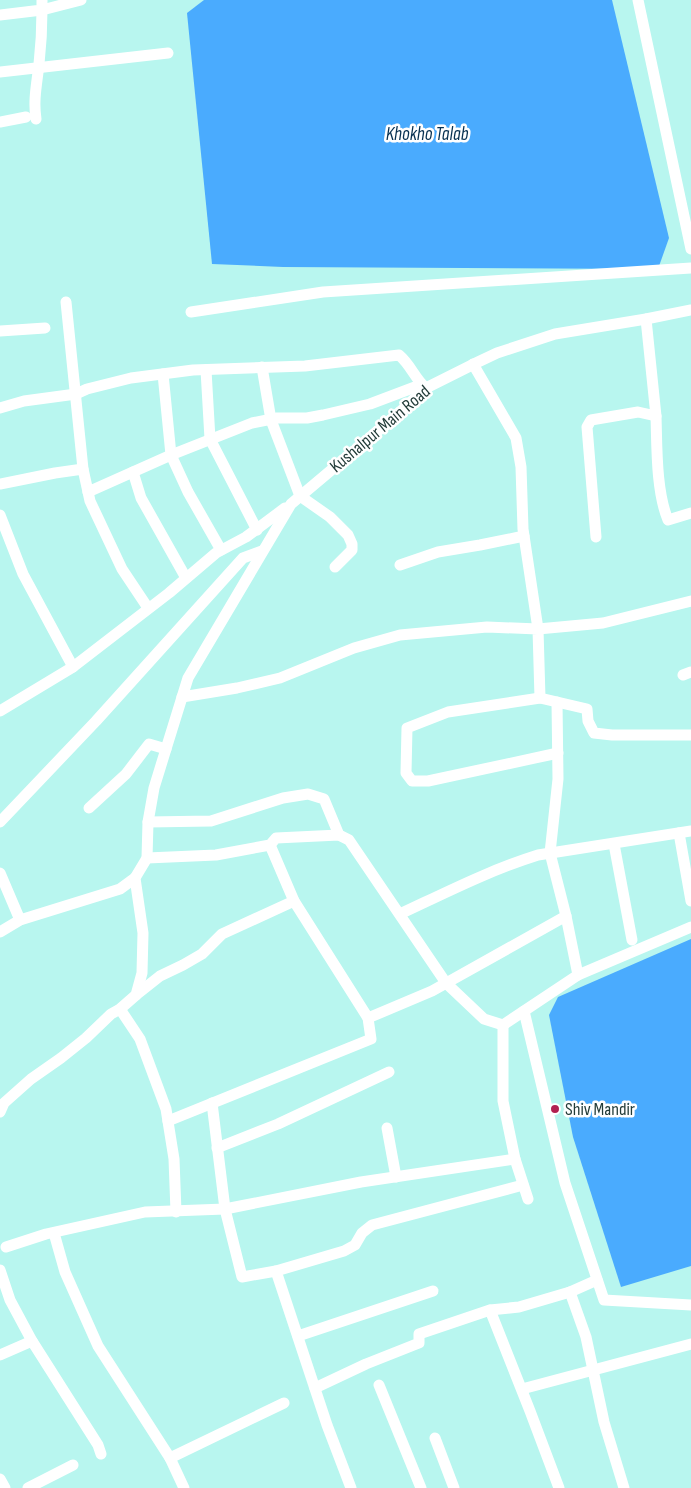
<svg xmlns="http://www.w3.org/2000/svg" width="691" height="1488" viewBox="0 0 691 1488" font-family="'Sofia Sans Condensed',sans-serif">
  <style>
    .water { fill: #4aabfe }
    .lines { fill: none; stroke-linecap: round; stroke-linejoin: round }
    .minor { stroke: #fff; stroke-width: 11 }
    .poi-dot { fill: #b12051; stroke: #fff; stroke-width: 2 }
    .labels { text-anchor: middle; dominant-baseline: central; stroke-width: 5; stroke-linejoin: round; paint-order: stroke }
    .street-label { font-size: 18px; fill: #233c39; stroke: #fff }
    .poi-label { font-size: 18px; fill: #233c39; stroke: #fff; text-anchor: start }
    .water-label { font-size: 19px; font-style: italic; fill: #073050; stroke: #fff }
  </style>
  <rect width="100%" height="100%" fill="#b8f6ef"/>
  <g class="water">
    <path d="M 204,0 L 612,0 L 669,238 L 658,269 L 283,267 L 212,264 L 187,13 Z"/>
    <path d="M 691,939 L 691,1266 L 621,1287 L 573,1137 L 549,1015 L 558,997 Z"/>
  </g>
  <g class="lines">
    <g class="minor">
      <path d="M 638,0 L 691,249"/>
      <path d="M 0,15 L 42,10 L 42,0"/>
      <path d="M 0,72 L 168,53"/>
      <path d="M 36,119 C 33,100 37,83 39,64 C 41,46 42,28 42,10 L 81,0"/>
      <path d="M 0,122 L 26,117"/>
      <path d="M 66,302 L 83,469 L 90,501 L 122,569 L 148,608"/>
      <path d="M 191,312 L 323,292 L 691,268"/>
      <path d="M 0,331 L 45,328"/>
      <path d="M 473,364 L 516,438 L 521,467 L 523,529 L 538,629 L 603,623 L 691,601"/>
      <path d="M 262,367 L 271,420 L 300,496 L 330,517 L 348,535 L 352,544 L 352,550 L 335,567"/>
      <path d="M 206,370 L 210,439 L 257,530"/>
      <path d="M 163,374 L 171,455 L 188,492 L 221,550"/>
      <path d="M 0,408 L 24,401 L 76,394 L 87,389 L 131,378 L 193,370 L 305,366 L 399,355 C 411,365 415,379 426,388"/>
      <path d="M 656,416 C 657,447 656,491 668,520 L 691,513"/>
      <path d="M 133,472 L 141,498 L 186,578"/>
      <path d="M 0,484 L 55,473 L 83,469"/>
      <path d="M 88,492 L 171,455 L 252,423 L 277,418 L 307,418 L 323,415 L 370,404 L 415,387 L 426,388"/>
      <path d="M 0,515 L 23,574 L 73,667"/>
      <path d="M 596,537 L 587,427 L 591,420 L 638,412 L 656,416 L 646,319"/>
      <path d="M 400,565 L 438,552 L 480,545 L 524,536"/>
      <path d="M 683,675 L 691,672"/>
      <path d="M 182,697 L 237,688 L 280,678 L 354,648 L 400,635 L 487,627 L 538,629 L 540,698 L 587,709 L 588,721 L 594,733 L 612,735 L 691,735"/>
      <path d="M 540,698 L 448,712 L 407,728 L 406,773 L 412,781 L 428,781 L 558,753"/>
      <path d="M 557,702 L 558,779 L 550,853 L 566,916 L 578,975"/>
      <path d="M 0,711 L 73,667 L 169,593 L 216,553 L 246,537 L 285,508"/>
      <path d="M 89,808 L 126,774 L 149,744 L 166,749"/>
      <path d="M 0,822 L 96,721 L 243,558 L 262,551"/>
      <path d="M 148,822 L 211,821 L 283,798 L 308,794 L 324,799 L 339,835"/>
      <path d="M 679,833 L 691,901"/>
      <path d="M 614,844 L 632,940"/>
      <path d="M 147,858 L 216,855 L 270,845 L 276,838 L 339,835 L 349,840 L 446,983 L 484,1019 L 503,1025 L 578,975 L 691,927"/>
      <path d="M 0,873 L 20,920"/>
      <path d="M 400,914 C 445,893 490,870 538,855 L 691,831"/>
      <path d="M 0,932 L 20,920 L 120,889 L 135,878"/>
      <path d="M 136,995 L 160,976 L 183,965 L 202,954 L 222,934 L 294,901"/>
      <path d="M 120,1009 L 140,1039 L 166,1109 L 174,1159 L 176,1212"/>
      <path d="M 524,1011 L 565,1183 L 604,1300 L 691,1305"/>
      <path d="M 368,1018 L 432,991 L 566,916"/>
      <path d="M 503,1025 L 503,1101 L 515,1159 L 528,1199"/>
      <path d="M 212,1103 L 225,1209 L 242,1277 L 276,1271 L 344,1251 L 355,1245 L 362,1233 L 372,1225 L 523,1185"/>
      <path d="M 0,1112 L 4,1103 L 31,1079 L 61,1058 L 86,1038 L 111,1014 L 120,1009 L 136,995 L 142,973 L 143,933 L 135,878 L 147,858 L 148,822 L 154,788 L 166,749 L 188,678 L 291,504 L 392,419 L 426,388 L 478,362 L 497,353 L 555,334 L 646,319 L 691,310"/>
      <path d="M 168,1121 L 371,1039 L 368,1018 L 294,901 L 270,845"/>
      <path d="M 387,1128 L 396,1177"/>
      <path d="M 217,1148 L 278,1124 L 389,1072"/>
      <path d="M 54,1233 L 65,1272 L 98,1346 L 170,1458 L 184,1488"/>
      <path d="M 6,1247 L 46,1234 L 145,1212 L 225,1209 L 361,1182 L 515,1159"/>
      <path d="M 0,1270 L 10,1300 L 32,1341 L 98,1445 L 101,1454"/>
      <path d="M 276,1271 L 327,1425 L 351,1488"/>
      <path d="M 570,1292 L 586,1337 L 604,1422 L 624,1488"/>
      <path d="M 490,1310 L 530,1411 L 559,1488"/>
      <path d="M 298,1336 L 433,1291"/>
      <path d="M 0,1355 L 32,1341"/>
      <path d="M 379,1385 L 421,1488"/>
      <path d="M 315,1388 L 366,1364 L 419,1343 L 419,1334 L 490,1310 L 519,1307 L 570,1292 L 597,1280"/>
      <path d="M 522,1389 L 691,1344"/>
      <path d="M 435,1438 L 454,1488"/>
      <path d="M 170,1458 L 284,1403"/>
      <path d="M 0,1479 L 5,1488"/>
      <path d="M 28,1488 L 73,1465"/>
    </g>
  </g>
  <circle class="poi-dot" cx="555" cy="1109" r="5"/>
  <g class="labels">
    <g class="street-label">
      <text transform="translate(380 429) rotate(-40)">Kushalpur Main Road</text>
    </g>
    <g class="poi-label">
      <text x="565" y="1109">Shiv Mandir</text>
    </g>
    <g class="water-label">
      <text x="427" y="134">Khokho Talab</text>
    </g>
  </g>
</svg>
